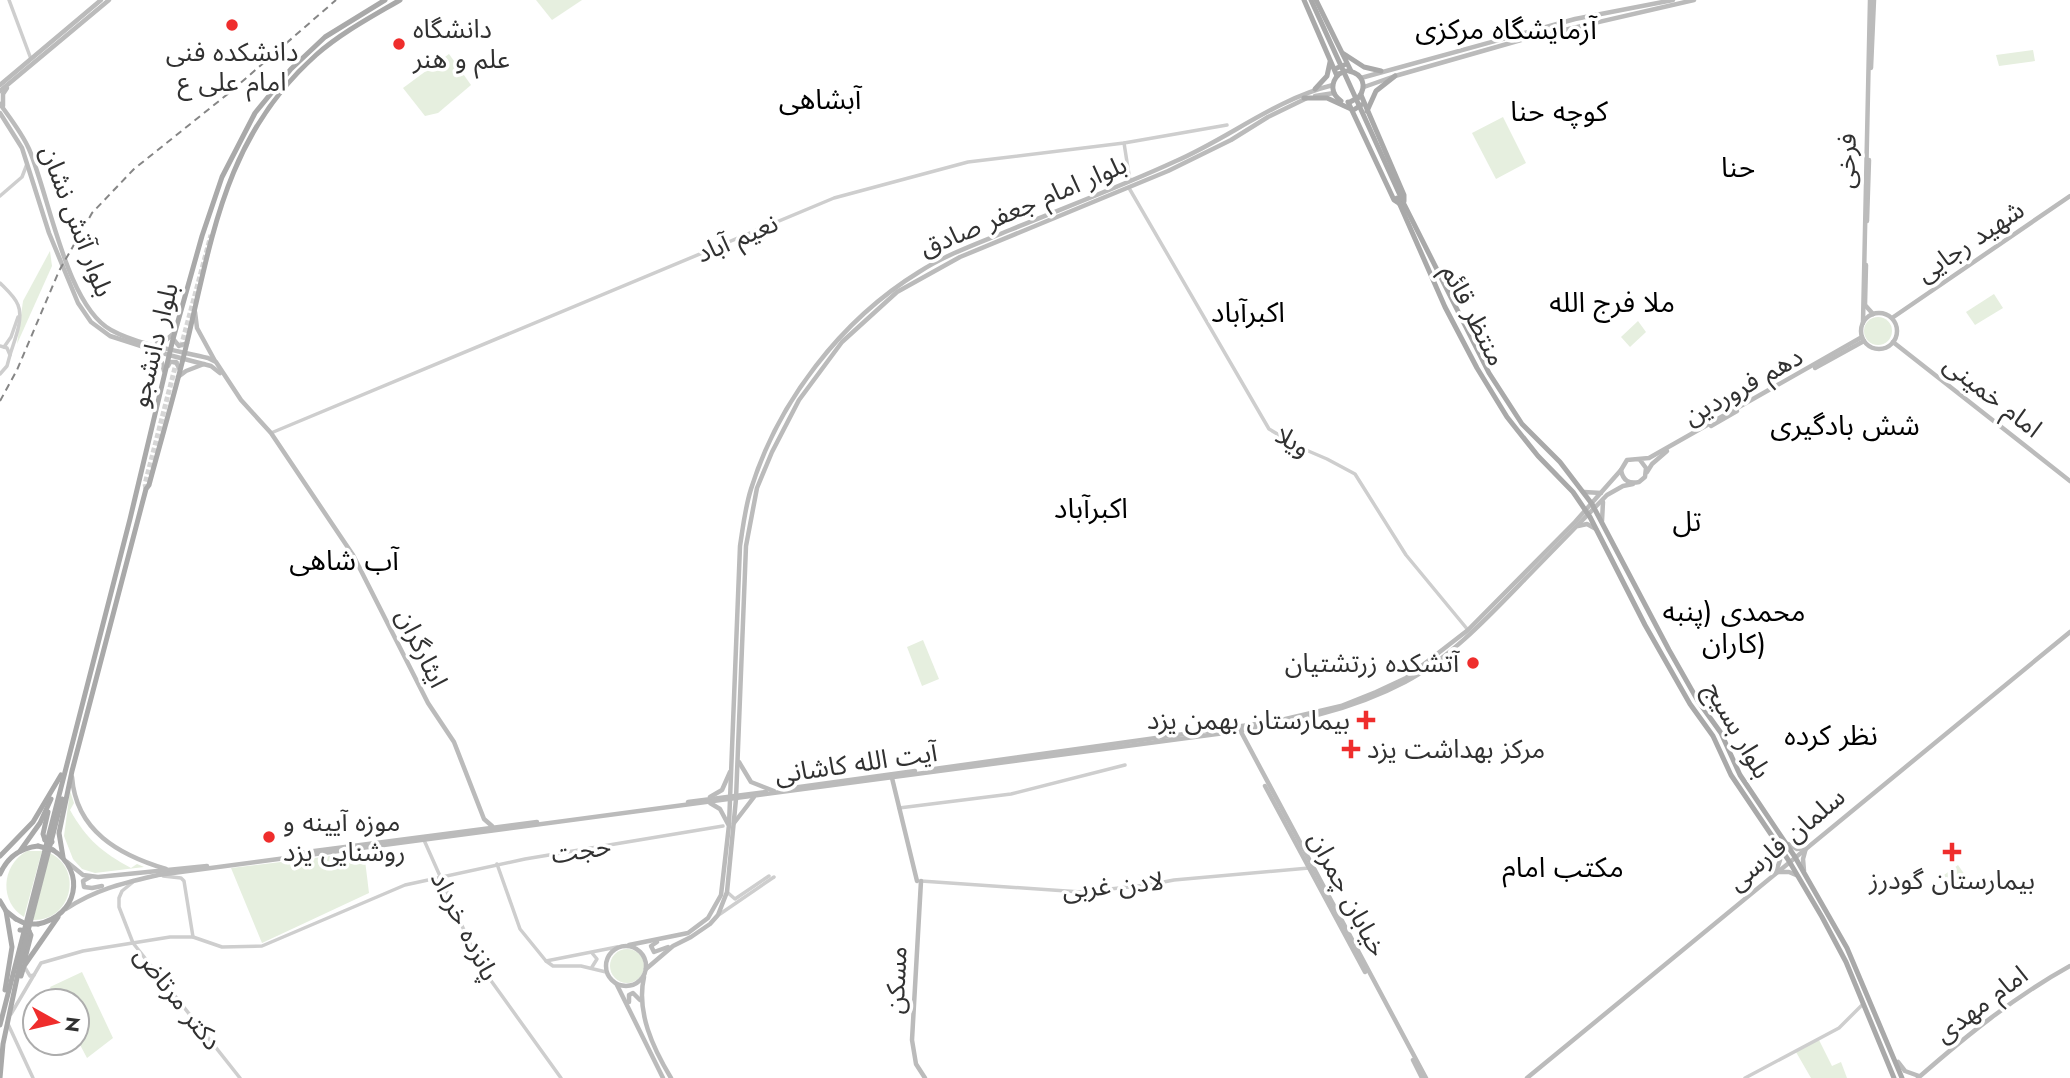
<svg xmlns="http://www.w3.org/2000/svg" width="2070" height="1078" viewBox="0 0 2070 1078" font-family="Jost,'Noto Sans Arabic',sans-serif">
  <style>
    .green { fill: #e6efdf }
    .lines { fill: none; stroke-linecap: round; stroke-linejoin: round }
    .primary-tunnel { stroke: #d6d6d6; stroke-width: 5; stroke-dasharray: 5 2.5; stroke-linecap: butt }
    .tertiary { stroke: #cecece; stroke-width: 3.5 }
    .secondary { stroke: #bbb; stroke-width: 4.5 }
    .primary { stroke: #a9a9a9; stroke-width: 5 }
    .rail { stroke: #868686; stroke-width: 2; stroke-dasharray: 7 5; stroke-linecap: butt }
    .primary-bridge { stroke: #a9a9a9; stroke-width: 5 }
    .poi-dot { fill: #ef2d2c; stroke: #fff; stroke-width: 2.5 }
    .labels { text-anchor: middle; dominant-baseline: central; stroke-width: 7; stroke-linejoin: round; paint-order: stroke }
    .poi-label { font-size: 26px; fill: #313131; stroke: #fff; text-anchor: start }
    .street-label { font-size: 26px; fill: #313131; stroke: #fff }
    .neighbourhood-label { font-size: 28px; fill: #000; stroke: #fff }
  </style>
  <rect width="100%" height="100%" fill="#fff"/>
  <g class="green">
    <path d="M 536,0 L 582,0 L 552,20 Z"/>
    <path d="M 2033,50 L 2035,61 L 1999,66 L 1996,55 Z"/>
    <path d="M 449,54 L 471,85 L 438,113 L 425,116 L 403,88 Z"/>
    <path d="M 1503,117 L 1526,163 L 1496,179 L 1472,133 Z"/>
    <path d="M 50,251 L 52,266 L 17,344 L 23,301 Z"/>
    <path d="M 1994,294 L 2003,308 L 1975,325 L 1966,312 Z"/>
    <circle cx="1878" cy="331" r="14"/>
    <path d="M 1638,321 L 1646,332 L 1630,347 L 1621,337 Z"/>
    <path d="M 923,640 L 939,679 L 922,686 L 907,647 Z"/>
    <path d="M 70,791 L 74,803 L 70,810 C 87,840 102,852 131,868 L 137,864 L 144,867 L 95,873 L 82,869 L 73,859 L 64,836 Z"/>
    <path d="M 27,851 L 42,851 L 24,917 C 0,903 0,866 27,851 Z"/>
    <path d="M 364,852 L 369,893 L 262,943 L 231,868 Z"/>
    <path d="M 50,853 C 84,870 71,921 33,920 Z"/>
    <path d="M 1958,865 L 1970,882 L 1955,892 L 1944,875 Z"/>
    <circle cx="627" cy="966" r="17"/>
    <path d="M 82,972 L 113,1038 L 87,1058 L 77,1039 L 77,1001 L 57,1001 L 50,987 Z"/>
    <path d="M 1819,1040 L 1832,1066 L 1841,1062 L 1847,1078 L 1811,1078 L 1796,1052 Z"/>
  </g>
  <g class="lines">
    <g class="primary-tunnel">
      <path d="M 181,347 L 211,235"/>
      <path d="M 146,489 L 145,484 L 177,360"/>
    </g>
    <g class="tertiary">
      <path d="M 9,0 L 31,59"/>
      <path d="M 1124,143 L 1130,181"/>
      <path d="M 1129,188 L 1269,429 L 1299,447 L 1327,459 L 1355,474 L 1406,555 L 1468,630"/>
      <path d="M 0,196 L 22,177 L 27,164"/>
      <path d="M 0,283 C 6,289 15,297 18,305 C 24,319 14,341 10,355"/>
      <path d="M 0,346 L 7,348 L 10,355 L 7,366 L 0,374"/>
      <path d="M 4,347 L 11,337 L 18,317"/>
      <path d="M 271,433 L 834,198 L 968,162 L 1124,143 L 1227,125"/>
      <path d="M 899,808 L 1011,794 L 1125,765"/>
      <path d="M 424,840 L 479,964 L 561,1078"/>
      <path d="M 497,864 L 520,929 L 546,961 L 553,966 L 581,966 L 606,972"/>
      <path d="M 163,876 L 181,878 L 184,881 L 193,937"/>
      <path d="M 921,881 L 1081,892 L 1148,885 L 1174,880 L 1309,868"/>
      <path d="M 133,882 L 122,891 L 119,898 L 119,907 L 133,943 L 240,1078"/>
      <path d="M 727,892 L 735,899 L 769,876"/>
      <path d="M 720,914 L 774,877"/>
      <path d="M 592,953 L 597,959 L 592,967"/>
      <path d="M 546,961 L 617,947"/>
      <path d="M 24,966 L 30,976 L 34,975"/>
      <path d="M 11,1014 L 41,963 L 83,951 L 170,937 L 193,937 L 222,947 L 262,946 L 405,885 L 525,859 L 723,826"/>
      <path d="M 8,1024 L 33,1078"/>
      <path d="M 1745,1078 L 1839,1028 L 1863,1004"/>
    </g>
    <g class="secondary">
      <path d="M 1871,68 L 1874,0"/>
      <path d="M 1361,78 L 1575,19 L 1673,0"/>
      <path d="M 0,85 L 101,0"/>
      <path d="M 1364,87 L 1395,76 L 1521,40 L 1694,0"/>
      <path d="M 0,91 L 109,0"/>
      <path d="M 1315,96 L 1334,93"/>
      <path d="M 0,104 C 10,118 22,133 29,149 C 49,195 66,305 111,330 C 138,345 179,351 208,358 L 216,362 L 241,400 L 271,433 L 353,555 L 428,703 L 454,742 L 484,819 L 492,826"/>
      <path d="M 3,106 L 3,94 L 7,88"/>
      <path d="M 0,113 L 22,148 L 49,233 L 78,303 L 91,322 L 110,336 L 169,355 L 211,366 L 220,373"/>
      <path d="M 1867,221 L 1869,160"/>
      <path d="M 1866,265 L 1865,305 L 1873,314"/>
      <path d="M 195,312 L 197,328 L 215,361"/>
      <circle cx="1879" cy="331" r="18"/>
      <path d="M 1892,318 L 2070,196"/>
      <path d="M 1863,323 L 1870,0"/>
      <path d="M 174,340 L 179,346 L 187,343"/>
      <path d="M 1893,342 L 2070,481"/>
      <path d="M 157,343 L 165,341 L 173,334"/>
      <path d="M 153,352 L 162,363 L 164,371"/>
      <path d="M 168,366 L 170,362 L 176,362 L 180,370"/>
      <path d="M 1815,368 L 1864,341"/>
      <path d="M 178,377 L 186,371 L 204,364"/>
      <path d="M 1711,426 L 1737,411"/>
      <path d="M 1640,460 L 1646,468 L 1645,477 L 1639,482 C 1629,484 1623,481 1621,470 L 1627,460 L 1649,458 L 1862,337"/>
      <path d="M 1647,472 L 1652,464 L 1667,451"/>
      <path d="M 1584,492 L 1601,493"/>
      <path d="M 1602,521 L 1603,502"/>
      <path d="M 1578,526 L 1587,524 L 1596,529"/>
      <path d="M 1240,730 L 1426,1078"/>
      <path d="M 739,762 L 751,782 L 774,791"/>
      <path d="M 927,770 L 1277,721 L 1341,706 L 1376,692 L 1406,678 L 1468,630 L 1575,522 L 1621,470"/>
      <path d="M 72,777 C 76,831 119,855 166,869"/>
      <path d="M 892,778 L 917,881"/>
      <path d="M 1265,786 L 1365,972"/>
      <path d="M 792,788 L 915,771"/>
      <path d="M 710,797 L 722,790 L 730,772"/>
      <path d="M 688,802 L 766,792"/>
      <path d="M 710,803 L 720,809 L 728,824"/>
      <path d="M 734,823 L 754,797"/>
      <path d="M 1788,844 L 1797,849 L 1806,848 L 1803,859 L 1804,871"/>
      <path d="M 1779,849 L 1780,860 L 1776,872 L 1789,872 L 1796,875"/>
      <path d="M 299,853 L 537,822"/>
      <path d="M 67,862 L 83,875 L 98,877 L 207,866"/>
      <path d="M 90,877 L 83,881 L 84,887 L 92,888 L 102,886"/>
      <path d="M 921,881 L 912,1040 L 916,1064 L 925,1078"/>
      <path d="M 66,909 C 96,889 124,883 158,875 L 1232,732 C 1292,722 1350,711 1405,682 C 1451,658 1493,612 1529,575 C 1555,548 1581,522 1607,495 L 1623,486 L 1633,484"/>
      <path d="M 657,942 L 651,946 L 654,952 L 668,947"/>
      <path d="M 629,945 L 688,933 L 708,918 L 721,895 L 729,825 L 740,546 C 743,527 745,508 751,489 C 778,402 841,320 919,272 C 947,254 979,243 1010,230 C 1066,207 1122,186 1176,161 C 1229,138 1276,99 1333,85"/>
      <circle cx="626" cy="966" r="20"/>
      <path d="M 646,969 L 673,946 L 691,937 L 710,924 L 718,915 L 727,892 L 736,799 L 746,546 L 757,488 L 772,452 L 799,400 L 842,342 L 897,292 L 960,257 L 1168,171 L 1231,140 L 1268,117 L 1307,98"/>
      <path d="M 644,977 C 636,1012 653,1048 671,1078"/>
      <path d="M 617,985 L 663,1078"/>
      <path d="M 629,1002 L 629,995 L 633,993 L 640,1000"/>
      <path d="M 1413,1060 L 1422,1078"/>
      <path d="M 1898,1062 L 1905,1071 L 1919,1076"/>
      <path d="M 1527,1078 L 2070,632"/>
      <path d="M 1918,1078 C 1966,1036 2014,997 2070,966"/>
    </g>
    <g class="primary">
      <path d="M 1304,0 L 1337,76"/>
      <path d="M 1311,0 L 1404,204 L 1489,373 L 1522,424 L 1560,462 L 1592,504 L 1669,650 L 1698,701 L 1721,733 L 1740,775 L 1795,857 L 1847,948 L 1902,1078"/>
      <path d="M 1316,0 L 1351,71"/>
      <path d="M 1344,54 L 1364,67 L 1381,71"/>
      <path d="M 1349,71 C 1363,74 1367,86 1359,97"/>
      <path d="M 1339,74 C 1330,83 1331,94 1341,101"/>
      <path d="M 1315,89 L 1327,76 L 1330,62"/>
      <path d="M 1361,95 L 1404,195 L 1404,201"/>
      <path d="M 1304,98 L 1327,98 L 1351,109"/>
      <path d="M 1348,102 L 1394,200 L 1400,204"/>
      <path d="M 1367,111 L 1376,91 L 1395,76"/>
      <path d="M 1397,198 L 1445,307 L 1477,368 L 1507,417 L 1538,456 L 1573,492 L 1590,517 L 1645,625 L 1690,704 L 1713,736 L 1731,775 L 1789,861 L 1822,917 L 1846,962 L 1894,1078"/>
      <path d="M 45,840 L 43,834 L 48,812"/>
      <path d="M 20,851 L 40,823 L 51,799"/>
      <path d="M 0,856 L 33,822 L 61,775"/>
      <path d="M 63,857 L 59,833 L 72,771 L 146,489 L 149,485 C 161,440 174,396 185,351 C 212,239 224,137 316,55 C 341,33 371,17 400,0"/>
      <path d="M 0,874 C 7,858 20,848 38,846"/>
      <path d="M 0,901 L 6,911 L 16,919"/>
      <path d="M 38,924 C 77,916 87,872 53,850"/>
      <path d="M 24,962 L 31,935 L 29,931"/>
      <path d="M 21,976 L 24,966 L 58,917"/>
      <path d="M 5,990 L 12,947 L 6,911"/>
      <path d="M 0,1025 L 130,519 L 173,339 L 202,236 L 222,177 L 255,113 L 291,69 L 325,37 L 385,0"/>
      <path d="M 0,1078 L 3,1044 L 23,950 L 62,799"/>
    </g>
    <path class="rail" d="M 0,401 L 17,370 L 59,271 L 92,213 L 134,169 L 229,93 L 336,0"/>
    <g class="primary-bridge">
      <path d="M 1337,68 L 1344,65"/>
      <path d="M 1339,74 L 1346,71"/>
      <path d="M 1350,102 L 1359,97"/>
      <path d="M 1355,109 L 1361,105"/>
      <path d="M 45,840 L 52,842"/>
      <path d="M 38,846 L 53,850"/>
      <path d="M 16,919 L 26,924 L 38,924"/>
      <path d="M 20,930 L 29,931"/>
    </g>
  </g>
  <g class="poi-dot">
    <circle cx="232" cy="25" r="7"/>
    <circle cx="399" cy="44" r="7"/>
    <circle cx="1473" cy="663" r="7"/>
    <path d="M1362.5 709.5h7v7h7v7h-7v7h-7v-7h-7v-7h7z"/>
    <path d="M1347.5 738.5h7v7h7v7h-7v7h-7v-7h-7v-7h7z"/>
    <circle cx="269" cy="837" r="7"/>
    <path d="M1948.5 841.5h7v7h7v7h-7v7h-7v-7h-7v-7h7z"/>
  </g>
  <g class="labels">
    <g class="poi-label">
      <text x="413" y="29">دانشگاه<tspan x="413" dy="30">علم و هنر</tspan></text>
      <text x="232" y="52" text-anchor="middle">دانشکده فنی<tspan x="232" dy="30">امام علی ع</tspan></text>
      <text x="1459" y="663" text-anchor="end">آتشکده زرتشتیان</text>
      <text x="1350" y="720" text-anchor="end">بیمارستان بهمن یزد</text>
      <text x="1367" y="749">مرکز بهداشت یزد</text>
      <text x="283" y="822">موزه آیینه و<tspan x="283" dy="30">روشنایی یزد</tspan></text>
      <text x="1952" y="880" text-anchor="middle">بیمارستان گودرز</text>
    </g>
    <g class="street-label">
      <text transform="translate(1846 161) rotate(-88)">فرخی</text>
      <text transform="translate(1023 206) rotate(-23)">بلوار امام جعفر صادق</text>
      <text transform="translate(77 221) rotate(69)">بلوار آتش نشان</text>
      <text transform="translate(737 238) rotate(-23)">نعیم آباد</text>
      <text transform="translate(1970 241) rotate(-34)">شهید رجایی</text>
      <text transform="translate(1474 315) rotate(63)">منتظر قائم</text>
      <text transform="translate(154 345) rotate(-76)">بلوار دانشجو</text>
      <text transform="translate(1743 386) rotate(-29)">دهم فروردین</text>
      <text transform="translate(1993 396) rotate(38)">امام خمینی</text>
      <text transform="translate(1293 441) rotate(30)">ویلا</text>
      <text transform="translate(422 648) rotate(64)">ایثارگران</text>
      <text transform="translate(1738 730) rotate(60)">بلوار بسیج</text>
      <text transform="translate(856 763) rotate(-8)">آیت الله کاشانی</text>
      <text transform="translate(1786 839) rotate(-40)">سلمان فارسی</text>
      <text transform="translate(581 850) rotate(-9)">حجت</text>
      <text transform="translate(1113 885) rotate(-5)">لادن غربی</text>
      <text transform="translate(1348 894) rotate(62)">خیابان چمران</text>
      <text transform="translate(465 926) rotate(63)">پانزده خرداد</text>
      <text transform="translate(896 980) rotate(-87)">مسکن</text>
      <text transform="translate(178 998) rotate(52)">دکتر مرتاض</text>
      <text transform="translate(1981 1004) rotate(-37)">امام مهدی</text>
    </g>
    <g class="neighbourhood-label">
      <text x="1506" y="29">آزمایشگاه مرکزی</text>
      <text x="820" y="99">آبشاهی</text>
      <text x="1559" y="111">کوچه حنا</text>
      <text x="1738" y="167">حنا</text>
      <text x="1612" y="302">ملا فرج الله</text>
      <text x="1248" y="312">اکبرآباد</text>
      <text x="1845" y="425">شش بادگیری</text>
      <text x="1091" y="508">اکبرآباد</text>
      <text x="1687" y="521">تل</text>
      <text x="344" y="560">آب شاهی</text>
      <text x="1734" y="611">محمدی (پنبه<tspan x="1734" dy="32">کاران)</tspan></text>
      <text x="1831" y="735">نظر کرده</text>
      <text x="1563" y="867">مکتب امام</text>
    </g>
  </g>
  <g transform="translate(56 1022) rotate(98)"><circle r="33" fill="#ffffff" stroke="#adadad" stroke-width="2"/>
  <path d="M0-5L12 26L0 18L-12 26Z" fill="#ef2d2c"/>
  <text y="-10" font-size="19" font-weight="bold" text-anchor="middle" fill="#313131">N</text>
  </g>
</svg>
